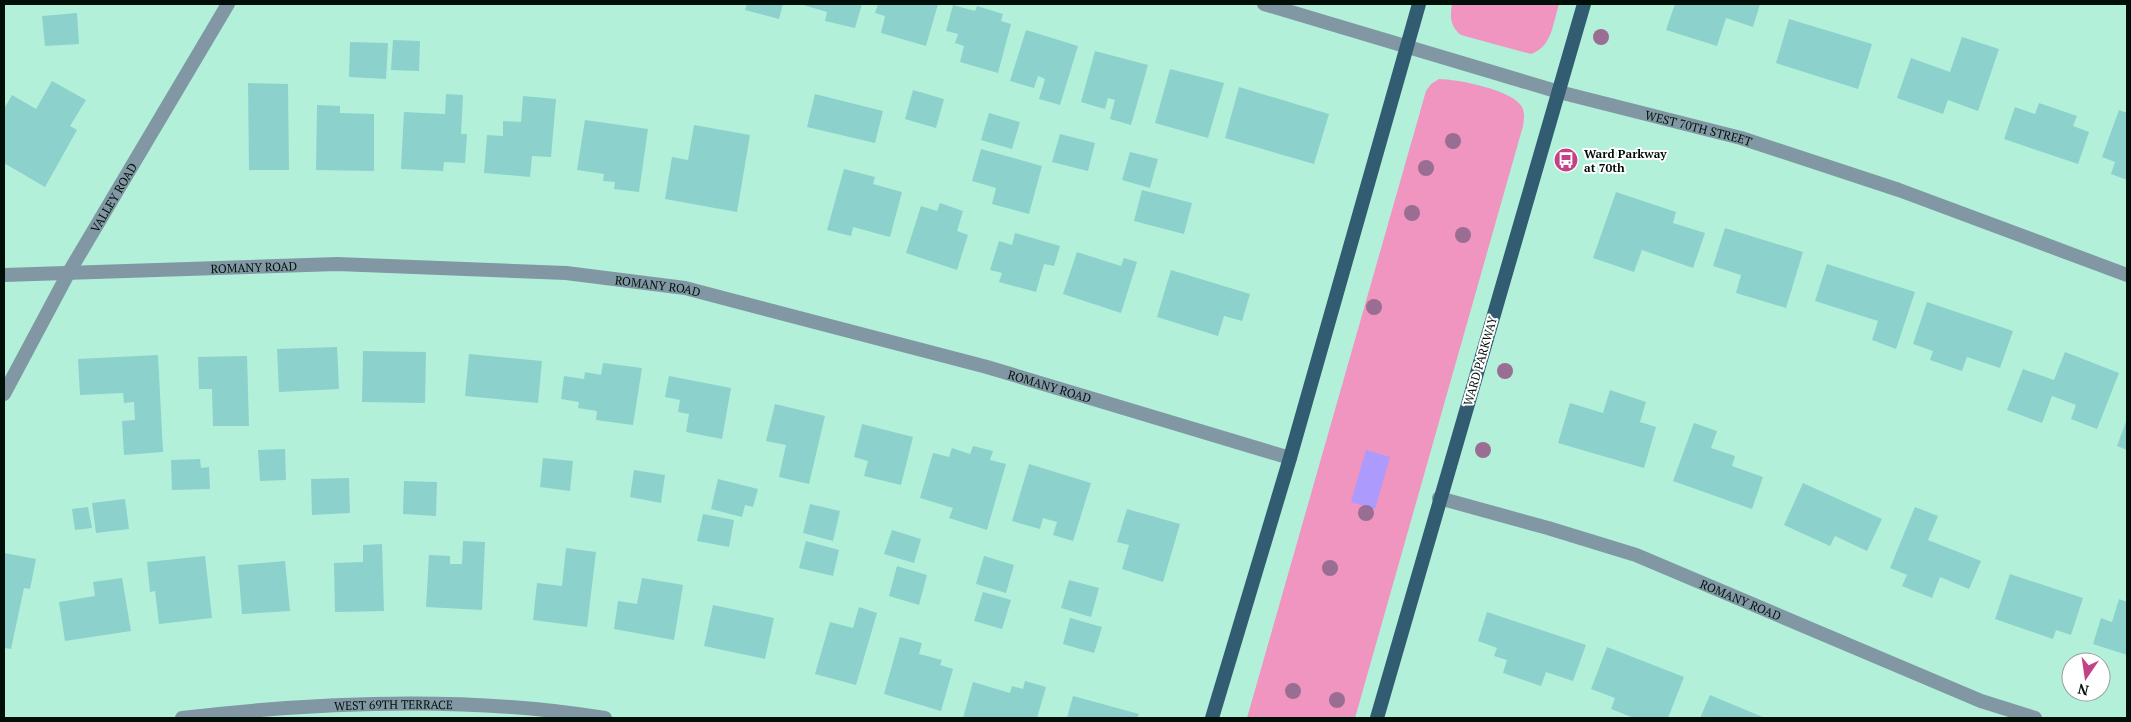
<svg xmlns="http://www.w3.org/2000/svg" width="2131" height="722" viewBox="0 0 2131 722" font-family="'PT Serif',serif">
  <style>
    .green { fill: #ef95bf }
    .water { fill: #ac9bfd }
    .building { fill: #8cd1cc }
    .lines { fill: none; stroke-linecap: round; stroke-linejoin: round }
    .minor { stroke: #8198a4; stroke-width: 14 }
    .primary { stroke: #315c71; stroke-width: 14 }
    .tree { fill: #9a6d92 }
    .labels { text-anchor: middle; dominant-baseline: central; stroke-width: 4; stroke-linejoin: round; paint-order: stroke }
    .street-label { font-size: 12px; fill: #001009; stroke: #fff }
    .poi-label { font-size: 12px; font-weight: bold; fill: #001009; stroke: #fff; text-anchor: start }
  </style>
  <rect width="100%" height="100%" fill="#b2f0da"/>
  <g class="green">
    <path d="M 1452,4 L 1559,4 C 1553,23 1552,47 1531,54 L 1461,35 C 1450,26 1450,17 1452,4 Z"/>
    <path d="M 1439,79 C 1457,79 1513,90 1522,107 C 1525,113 1524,120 1523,126 L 1355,718 L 1247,718 L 1426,91 L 1431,84 Z"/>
  </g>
  <path class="water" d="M 1366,450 L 1390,457 L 1375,509 L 1351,502 Z"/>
  <g class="building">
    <path d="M 747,4 L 783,4 L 779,19 L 745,10 Z"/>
    <path d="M 800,4 L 862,4 L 855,28 L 825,21 L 827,12 Z"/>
    <path d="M 878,4 L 938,4 L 926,46 L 881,33 L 885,16 L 875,13 Z"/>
    <path d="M 1675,4 L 1760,4 L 1753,27 L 1726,18 L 1717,46 L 1666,30 Z"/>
    <path d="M 953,5 L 975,11 L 977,6 L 1003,14 L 1001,21 L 1011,24 L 998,73 L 960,62 L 964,46 L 955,43 L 958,34 L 946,31 Z"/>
    <path d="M 77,13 L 79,44 L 45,46 L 42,16 Z"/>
    <path d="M 1789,19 L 1872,44 L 1858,89 L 1776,63 Z"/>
    <path d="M 1026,30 L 1078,46 L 1060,105 L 1039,99 L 1045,79 L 1038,76 L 1034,88 L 1010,81 Z"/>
    <path d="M 1962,37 L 1999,49 L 1978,111 L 1948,100 L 1943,114 L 1897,98 L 1911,58 L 1950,72 Z"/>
    <path d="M 393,40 L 420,41 L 419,71 L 391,70 Z"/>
    <path d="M 350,42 L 388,43 L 386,79 L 349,77 Z"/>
    <path d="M 1095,51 L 1148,65 L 1131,125 L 1110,119 L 1115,100 L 1108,98 L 1105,109 L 1081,102 Z"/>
    <path d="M 1170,69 L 1224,83 L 1208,138 L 1155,123 Z"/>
    <path d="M 52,81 L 86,100 L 70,126 L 77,130 L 45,187 L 4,163 L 4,109 L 12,95 L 36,109 Z"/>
    <path d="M 248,83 L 288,84 L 289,170 L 249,170 Z"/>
    <path d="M 1239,87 L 1329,114 L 1314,164 L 1225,138 Z"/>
    <path d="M 913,90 L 944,99 L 936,128 L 905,119 Z"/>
    <path d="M 446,94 L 463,95 L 461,134 L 467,134 L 465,163 L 444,162 L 443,171 L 401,169 L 404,112 L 445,114 Z"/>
    <path d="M 815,94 L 883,111 L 875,143 L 807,127 Z"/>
    <path d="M 523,96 L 556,99 L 551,157 L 532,156 L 530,177 L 484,173 L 487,135 L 503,136 L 503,121 L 521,122 Z"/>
    <path d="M 2039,103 L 2077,116 L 2073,126 L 2089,132 L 2078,164 L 2004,139 L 2015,107 L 2035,114 Z"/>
    <path d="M 317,105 L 340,106 L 340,113 L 374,114 L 374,171 L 316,170 Z"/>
    <path d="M 2119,110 L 2127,113 L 2127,180 L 2111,174 L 2115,162 L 2102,157 Z"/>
    <path d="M 989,113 L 1020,122 L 1012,149 L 981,140 Z"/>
    <path d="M 585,120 L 648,129 L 639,192 L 614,189 L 615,182 L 603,181 L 604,174 L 577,170 Z"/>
    <path d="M 694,125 L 750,135 L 737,212 L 665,199 L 672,157 L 688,160 Z"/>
    <path d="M 1060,134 L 1095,143 L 1088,171 L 1052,162 Z"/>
    <path d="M 981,149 L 1042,166 L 1029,214 L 992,204 L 996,188 L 972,181 Z"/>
    <path d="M 1130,152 L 1158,159 L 1150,188 L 1122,180 Z"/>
    <path d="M 844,169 L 875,177 L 873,184 L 902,192 L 890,237 L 853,227 L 851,236 L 827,230 Z"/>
    <path d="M 1142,190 L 1192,203 L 1184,234 L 1134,221 Z"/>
    <path d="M 1616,192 L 1676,212 L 1673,223 L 1705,233 L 1693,268 L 1642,250 L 1634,272 L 1593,258 Z"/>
    <path d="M 940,203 L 963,211 L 957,231 L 968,235 L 957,270 L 906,253 L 921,206 L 937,211 Z"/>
    <path d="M 1725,228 L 1803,252 L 1786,308 L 1736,293 L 1741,275 L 1713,266 Z"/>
    <path d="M 1015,233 L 1060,246 L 1054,266 L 1044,264 L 1036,292 L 999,282 L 1002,273 L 990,270 L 999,241 L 1012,245 Z"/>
    <path d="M 1077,252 L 1121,266 L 1124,258 L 1137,262 L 1121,313 L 1063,294 Z"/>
    <path d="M 1827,264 L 1915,292 L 1896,349 L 1872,340 L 1878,321 L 1815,301 Z"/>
    <path d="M 1171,270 L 1250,294 L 1242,321 L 1224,316 L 1218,336 L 1157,317 Z"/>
    <path d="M 1927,302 L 2013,331 L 2000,368 L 1967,357 L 1962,371 L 1930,360 L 1933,351 L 1913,344 Z"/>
    <path d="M 337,347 L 339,389 L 279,392 L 277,349 Z"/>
    <path d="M 363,351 L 426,352 L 425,403 L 362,402 Z"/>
    <path d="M 2065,352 L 2119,373 L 2097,429 L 2071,419 L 2076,405 L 2052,396 L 2042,423 L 2007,410 L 2023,369 L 2054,380 Z"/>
    <path d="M 469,354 L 542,361 L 538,403 L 465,396 Z"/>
    <path d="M 158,355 L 163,452 L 124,455 L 122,421 L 135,420 L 134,402 L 124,403 L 123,393 L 80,395 L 78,359 Z"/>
    <path d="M 247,356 L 249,426 L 213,426 L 212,389 L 199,389 L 198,357 Z"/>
    <path d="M 603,363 L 642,368 L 633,425 L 596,420 L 597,411 L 578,408 L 579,402 L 561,399 L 564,376 L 584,379 L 585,372 L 601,375 Z"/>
    <path d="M 669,376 L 731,388 L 722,439 L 686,432 L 689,414 L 678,412 L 680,400 L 665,397 Z"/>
    <path d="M 1610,390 L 1646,402 L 1640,422 L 1656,427 L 1644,468 L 1558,443 L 1570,403 L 1603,413 Z"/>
    <path d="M 775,404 L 825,416 L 809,484 L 779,477 L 786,445 L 766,441 Z"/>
    <path d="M 2127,419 L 2127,450 L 2117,446 Z"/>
    <path d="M 1694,423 L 1717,431 L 1711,448 L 1735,456 L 1732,466 L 1763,477 L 1752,509 L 1673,481 Z"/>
    <path d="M 862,424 L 913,437 L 901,485 L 864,476 L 868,461 L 854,457 Z"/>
    <path d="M 973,446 L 993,451 L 990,460 L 1006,464 L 987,530 L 949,518 L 953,508 L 920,498 L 933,453 L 949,457 L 952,448 L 970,454 Z"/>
    <path d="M 285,449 L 286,480 L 260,481 L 258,450 Z"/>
    <path d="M 543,458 L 573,461 L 570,491 L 540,487 Z"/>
    <path d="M 200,459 L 201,468 L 209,467 L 210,489 L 172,490 L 171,460 Z"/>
    <path d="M 1029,464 L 1091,483 L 1073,541 L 1053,535 L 1057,522 L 1043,518 L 1040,529 L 1012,521 Z"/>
    <path d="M 634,470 L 665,475 L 661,503 L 630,497 Z"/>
    <path d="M 349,478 L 350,513 L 312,515 L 311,479 Z"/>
    <path d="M 718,479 L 758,489 L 753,507 L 745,505 L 742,517 L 711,509 Z"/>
    <path d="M 404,481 L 437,482 L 436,516 L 403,514 Z"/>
    <path d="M 1803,483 L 1882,519 L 1867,551 L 1835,536 L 1830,546 L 1784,525 Z"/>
    <path d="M 125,499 L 129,529 L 96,533 L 92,503 Z"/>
    <path d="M 810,504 L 840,511 L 833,541 L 803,533 Z"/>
    <path d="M 88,507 L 92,528 L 75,530 L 72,509 Z"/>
    <path d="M 1915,507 L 1938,516 L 1928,540 L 1981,561 L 1969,589 L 1940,577 L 1932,598 L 1902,586 L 1907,575 L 1890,568 Z"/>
    <path d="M 1127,509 L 1180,524 L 1163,582 L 1122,569 L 1129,545 L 1117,542 Z"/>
    <path d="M 703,514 L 734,520 L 729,547 L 697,541 Z"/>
    <path d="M 892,530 L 921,539 L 914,563 L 884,554 Z"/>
    <path d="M 463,541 L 485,542 L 482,610 L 426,607 L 429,555 L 450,556 L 450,564 L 462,564 Z"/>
    <path d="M 806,541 L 839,550 L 833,576 L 799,568 Z"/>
    <path d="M 382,544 L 384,611 L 335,612 L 334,563 L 363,562 L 363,545 Z"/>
    <path d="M 566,548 L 596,552 L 587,627 L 533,620 L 537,583 L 562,586 Z"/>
    <path d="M 4,553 L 36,559 L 30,589 L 24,588 L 11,649 L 4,648 Z"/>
    <path d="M 205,556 L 212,618 L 159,624 L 155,591 L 150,592 L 147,562 Z"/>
    <path d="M 984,556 L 1014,565 L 1006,593 L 976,584 Z"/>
    <path d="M 285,561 L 290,611 L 242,614 L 238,565 Z"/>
    <path d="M 897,566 L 927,575 L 919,605 L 889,596 Z"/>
    <path d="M 2010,574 L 2083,598 L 2071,635 L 2056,630 L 2053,639 L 1995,619 Z"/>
    <path d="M 122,578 L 131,631 L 65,641 L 59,602 L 95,596 L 93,582 Z"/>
    <path d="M 642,578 L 683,585 L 674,640 L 614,629 L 618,601 L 637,604 Z"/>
    <path d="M 1069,580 L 1099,588 L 1091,617 L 1061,608 Z"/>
    <path d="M 983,592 L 1011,600 L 1002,629 L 974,621 Z"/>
    <path d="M 2119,599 L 2127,602 L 2127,655 L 2093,644 L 2101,618 L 2112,622 Z"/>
    <path d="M 713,605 L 774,618 L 765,659 L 704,646 Z"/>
    <path d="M 859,607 L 877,613 L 856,685 L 815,674 L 830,622 L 853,628 Z"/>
    <path d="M 1487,612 L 1586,645 L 1573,681 L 1546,672 L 1541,686 L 1503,673 L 1507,660 L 1494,656 L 1497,648 L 1478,641 Z"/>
    <path d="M 1070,618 L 1102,627 L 1094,653 L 1063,644 Z"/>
    <path d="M 900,637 L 922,643 L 919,654 L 942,660 L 940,665 L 953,669 L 941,711 L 884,694 Z"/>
    <path d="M 1607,647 L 1684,677 L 1668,718 L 1634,718 L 1611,709 L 1615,698 L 1591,689 Z"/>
    <path d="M 1025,681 L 1046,687 L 1037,718 L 963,718 L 973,682 L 1010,693 L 1012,686 L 1023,689 Z"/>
    <path d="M 1710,695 L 1765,718 L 1700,718 Z"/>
    <path d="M 1073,696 L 1139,714 L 1137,718 L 1067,718 Z"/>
  </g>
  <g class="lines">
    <g class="minor">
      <path id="s1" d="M 1264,4 L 1559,92 L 1741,138 L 1899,190 L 2127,275"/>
      <path id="s2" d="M 4,275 L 337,264 L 566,273 L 685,288 L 987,367 L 1290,458"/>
      <path id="s3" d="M 4,394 L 69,272 L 228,4"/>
      <path id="s4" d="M 1439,498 L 1548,528 L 1636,555 L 1981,701 L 2035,718"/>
      <path id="s5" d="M 182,718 C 317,702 471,696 605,718"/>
    </g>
    <g class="primary">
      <path d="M 1212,718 L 1290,458 L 1419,4"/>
      <path d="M 1377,718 L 1584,4"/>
    </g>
  </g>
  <g class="tree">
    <circle cx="1601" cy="37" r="8"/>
    <circle cx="1453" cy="141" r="8"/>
    <circle cx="1426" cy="168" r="8"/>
    <circle cx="1412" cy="213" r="8"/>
    <circle cx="1463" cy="235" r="8"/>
    <circle cx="1374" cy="307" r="8"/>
    <circle cx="1505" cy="371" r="8"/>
    <circle cx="1483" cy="450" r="8"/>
    <circle cx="1366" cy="513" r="8"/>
    <circle cx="1330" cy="568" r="8"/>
    <circle cx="1293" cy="691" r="8"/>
    <circle cx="1337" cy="700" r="8"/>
  </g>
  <defs>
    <symbol id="bus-disc" viewBox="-11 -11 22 22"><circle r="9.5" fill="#c44188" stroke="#fff"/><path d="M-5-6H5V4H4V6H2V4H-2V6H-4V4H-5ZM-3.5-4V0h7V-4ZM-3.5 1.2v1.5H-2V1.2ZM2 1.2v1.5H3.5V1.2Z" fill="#fff"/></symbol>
  </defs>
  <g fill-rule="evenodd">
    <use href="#bus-disc" x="1552" y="146" width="28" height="28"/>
  </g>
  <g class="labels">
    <g class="street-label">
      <text stroke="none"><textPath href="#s1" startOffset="452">WEST 70TH STREET</textPath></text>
      <text stroke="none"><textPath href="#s3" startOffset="225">VALLEY ROAD</textPath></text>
      <text stroke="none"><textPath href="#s2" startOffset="250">ROMANY ROAD</textPath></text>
      <text stroke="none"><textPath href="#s2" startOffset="655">ROMANY ROAD</textPath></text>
      <text transform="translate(1480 361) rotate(-74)">WARD PARKWAY</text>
      <text stroke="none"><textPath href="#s2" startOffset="1060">ROMANY ROAD</textPath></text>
      <text stroke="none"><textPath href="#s4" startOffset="319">ROMANY ROAD</textPath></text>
      <text stroke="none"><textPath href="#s5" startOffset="212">WEST 69TH TERRACE</textPath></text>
    </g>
    <g class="poi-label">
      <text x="1584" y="153">Ward Parkway<tspan x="1584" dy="14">at 70th</tspan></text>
    </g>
  </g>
  <rect width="2131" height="722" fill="none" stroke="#001009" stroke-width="10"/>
  <g transform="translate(2086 677) rotate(193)"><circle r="24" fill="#ffffff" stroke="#999f9d"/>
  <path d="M0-4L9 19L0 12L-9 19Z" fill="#c44188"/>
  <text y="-8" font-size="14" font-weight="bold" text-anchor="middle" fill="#001009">N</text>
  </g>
</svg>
